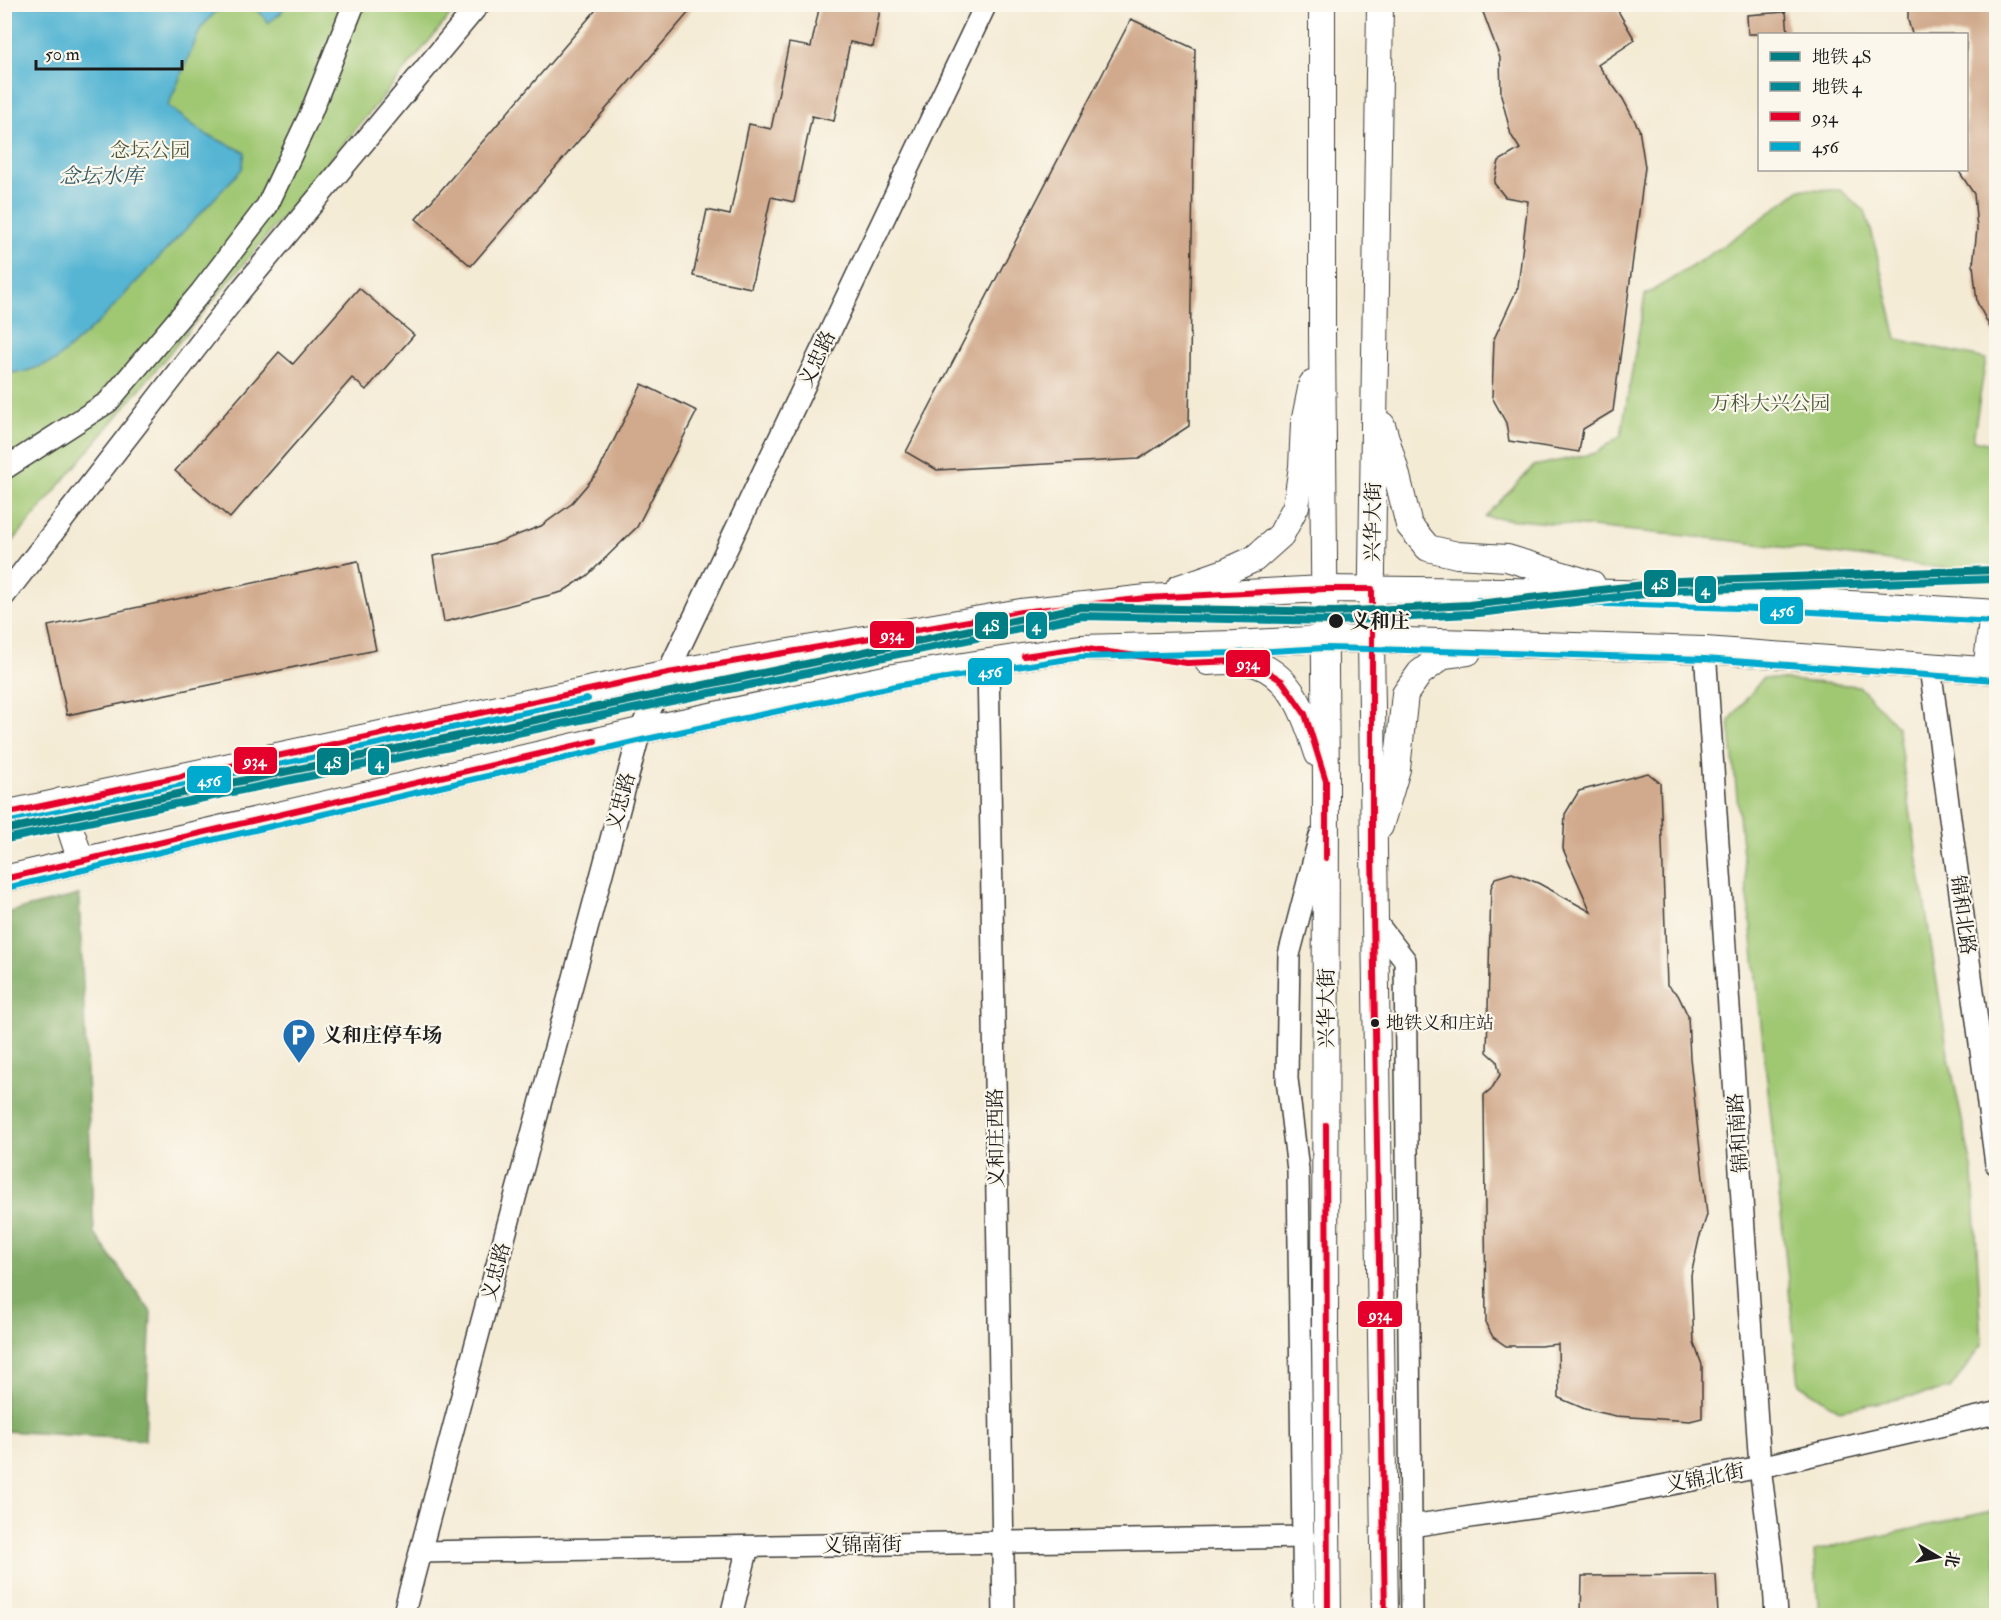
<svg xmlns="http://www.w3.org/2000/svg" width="2001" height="1620" viewBox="0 0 2001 1620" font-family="'IM FELL Double Pica','Noto Serif SC',serif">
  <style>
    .green { fill: #a0c873; stroke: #5e7248; stroke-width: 1.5 }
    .forest { fill: #80ac65; stroke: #4e6440; stroke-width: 1.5 }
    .water { fill: #54b5d3; stroke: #386878; stroke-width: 1.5 }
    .building { fill: #d1aa8d }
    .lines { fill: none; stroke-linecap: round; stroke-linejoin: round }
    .minor-casing { stroke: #3c3b38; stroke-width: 24 }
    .major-casing { stroke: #3c3b38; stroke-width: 28 }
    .minor { stroke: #fff; stroke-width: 21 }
    .major { stroke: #fff; stroke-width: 26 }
    .bus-1-casing { stroke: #fbf7ec; stroke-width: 10 }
    .bus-2-casing { stroke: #fbf7ec; stroke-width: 10 }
    .bus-1 { stroke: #e4002b; stroke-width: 6 }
    .bus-2 { stroke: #00a9ce; stroke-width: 6 }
    .metro-1-casing { stroke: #fbf7ec; stroke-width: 12 }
    .metro-2-casing { stroke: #fbf7ec; stroke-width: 12 }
    .metro-1 { stroke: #007e84; stroke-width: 8 }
    .metro-2 { stroke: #008994; stroke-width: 8 }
    .stop-dot { fill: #1c1c1c; stroke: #fbf7ec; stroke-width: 2 }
    .labels { text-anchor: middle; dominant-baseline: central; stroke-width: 4.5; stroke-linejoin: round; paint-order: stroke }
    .bus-label { font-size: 18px; fill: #1c1c1c; stroke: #fbf7ec; text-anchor: start }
    .park-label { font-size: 20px; fill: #4a583a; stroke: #fbf7ec }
    .street-label { font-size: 20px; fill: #1c1c1c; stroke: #fbf7ec }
    .stop-label { font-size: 20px; font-weight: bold; fill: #1c1c1c; stroke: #fbf7ec; text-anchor: start }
    .poi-label { font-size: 20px; font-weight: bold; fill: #1c1c1c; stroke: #fbf7ec; text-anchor: start }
    .water-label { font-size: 21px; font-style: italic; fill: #325965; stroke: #fbf7ec }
    .line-badge { stroke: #fbf7ec; stroke-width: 2 }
    .badge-label { font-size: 16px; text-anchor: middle; font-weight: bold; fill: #fff }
  </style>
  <rect width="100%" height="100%" fill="#fbf7ec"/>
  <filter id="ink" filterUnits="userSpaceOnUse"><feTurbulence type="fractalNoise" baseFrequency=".0167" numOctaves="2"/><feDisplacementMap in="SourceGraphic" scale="12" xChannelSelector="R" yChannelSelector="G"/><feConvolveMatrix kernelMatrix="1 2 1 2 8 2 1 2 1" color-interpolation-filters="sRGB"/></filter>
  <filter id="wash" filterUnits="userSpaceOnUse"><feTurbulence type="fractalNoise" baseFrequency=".008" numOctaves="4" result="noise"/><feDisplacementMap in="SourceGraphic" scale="24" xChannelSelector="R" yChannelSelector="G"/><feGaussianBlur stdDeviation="1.35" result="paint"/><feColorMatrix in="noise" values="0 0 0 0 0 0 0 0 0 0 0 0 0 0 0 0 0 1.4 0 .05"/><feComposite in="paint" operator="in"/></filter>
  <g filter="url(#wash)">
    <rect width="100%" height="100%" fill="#f4ebd5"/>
    <g class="green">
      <path d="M 5,5 L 459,5 L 5,551 Z"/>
      <path d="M 1800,189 L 1840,190 L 1865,211 L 1873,237 L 1897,339 L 1986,359 L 1973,440 L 1996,445 L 1996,575 L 1718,539 L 1485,517 L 1534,466 L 1596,453 L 1621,435 L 1645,295 C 1701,262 1749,230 1800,189 Z"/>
      <path d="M 1763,678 L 1859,686 L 1897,726 L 1948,1053 L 1973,1172 L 1982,1345 L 1950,1389 L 1839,1410 L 1799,1384 L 1729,721 Z"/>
      <path d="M 1996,1510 L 1996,1615 L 1819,1615 L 1814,1551 Z"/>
    </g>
    <path class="forest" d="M 79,895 L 94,1233 L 151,1312 L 145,1440 L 5,1431 L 5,913 Z"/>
    <path class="water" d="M 4,5 L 285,5 L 281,13 L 268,23 L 259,11 L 239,5 L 219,8 L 201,28 L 168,106 L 205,134 L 245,152 L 242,169 L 100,321 L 55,361 L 24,372 L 5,373 Z"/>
    <g id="blocks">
      <g class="building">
        <path d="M 601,4 L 696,4 L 471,266 L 416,219 Z"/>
        <path d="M 820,4 L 881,4 L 873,47 L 850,42 L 834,121 L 812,116 L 794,202 L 771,197 L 751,288 L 693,276 L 707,210 L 730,215 L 749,124 L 771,129 L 789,43 L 811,47 Z"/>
        <path d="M 1480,4 L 1614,4 L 1635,40 L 1598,65 L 1623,99 L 1639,129 L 1645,167 L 1613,411 L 1583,429 L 1579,452 L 1509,441 L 1506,423 L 1492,397 L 1494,339 L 1518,287 L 1528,201 L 1505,197 L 1494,183 L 1499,161 L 1520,149 L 1511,135 L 1501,95 L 1500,58 Z"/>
        <path d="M 1908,4 L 1996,4 L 1996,339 L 1977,302 L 1973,265 L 1977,229 L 1974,194 L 1958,170 L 1966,170 L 1966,34 L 1912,34 L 1908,20 Z"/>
        <path d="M 1786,12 L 1788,34 L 1748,34 L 1747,15 Z"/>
        <path d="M 1131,19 L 1195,49 L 1189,426 L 1139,459 L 937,470 L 906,452 Z"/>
        <path d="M 359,288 L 414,335 L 366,390 L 352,378 L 230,518 L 175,471 L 279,352 L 293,364 Z"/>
        <path d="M 642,384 L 697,411 L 637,527 L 587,576 L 562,592 L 444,622 L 433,556 L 494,544 L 541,526 L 570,505 L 598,472 Z"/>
        <path d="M 358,561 L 376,650 L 67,715 L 48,626 Z"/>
        <path d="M 1648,773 L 1660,783 L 1667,985 L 1678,995 L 1688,1016 L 1690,1058 L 1707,1215 L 1699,1239 L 1691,1275 L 1694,1343 L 1702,1365 L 1702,1418 L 1690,1421 L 1616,1416 L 1585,1409 L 1559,1398 L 1558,1344 L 1540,1346 L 1506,1346 L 1493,1337 L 1486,1324 L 1484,1095 L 1492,1088 L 1500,1075 L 1497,1061 L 1487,1052 L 1491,888 L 1495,878 L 1512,873 L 1538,883 L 1591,912 L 1563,849 L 1565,814 L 1579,791 Z"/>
        <path d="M 1716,1575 L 1718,1616 L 1581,1616 L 1582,1576 Z"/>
      </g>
    </g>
  </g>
  <g filter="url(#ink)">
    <use href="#blocks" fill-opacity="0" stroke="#3c3b38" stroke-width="1.5"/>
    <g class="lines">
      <defs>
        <g id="minor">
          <path d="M 4,469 L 108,402 L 201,292 L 267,206 L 310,115 L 354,4"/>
          <path d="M 4,596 L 241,290 L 479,4"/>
          <path d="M 1705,650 L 1760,1467 L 1773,1569 L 1776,1616"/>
          <path d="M 988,661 L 1004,1616"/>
          <path d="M 1930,667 L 1996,1164"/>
          <path d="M 1375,921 L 1405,960 L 1412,1616"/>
          <path d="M 1411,1526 L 1604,1497 L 1760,1467 L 1996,1413"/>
          <path d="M 421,1552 L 1304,1537"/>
          <path d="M 403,1616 L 640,731 L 986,4"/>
          <path d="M 731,1616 L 748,1547"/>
          <path d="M 1304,1616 L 1298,1170 L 1287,1079 L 1289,955 L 1320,836"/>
        </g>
        <g id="major">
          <path d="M 1322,4 L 1322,334 L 1326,781 L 1325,1335 L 1328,1616"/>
          <path d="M 1380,4 L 1371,640 L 1385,1616"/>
          <path d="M 1382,425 L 1396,472 L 1409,525 L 1428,548 L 1457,555 L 1507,558 L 1592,584"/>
          <path d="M 1179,588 L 1225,572 L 1254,559 L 1281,535 L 1296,506 L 1302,467 L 1304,423 L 1312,384"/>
          <path d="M 1208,662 C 1224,661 1240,660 1256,664 C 1294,677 1307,720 1318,754"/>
          <path d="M 1986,670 L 1993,613"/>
          <path d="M 61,801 L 81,861"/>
          <path d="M 4,814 L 668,673 L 1021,612 L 1147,598 L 1324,589 L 1505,591 L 1621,593 L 1870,605 L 1996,613"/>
          <path d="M 1380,826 L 1397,769 L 1405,694 L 1420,673 L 1444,655 L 1468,652"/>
          <path d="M 4,879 L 640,731 L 899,676 L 1080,648 L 1235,644 L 1325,639 L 1371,640 L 1705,650 L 1996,671"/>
        </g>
      </defs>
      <use href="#minor" class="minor-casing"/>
      <use href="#major" class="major-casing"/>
      <use href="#minor" class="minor"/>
      <use href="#major" class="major"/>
      <defs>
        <g id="bus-1">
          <path d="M 1024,656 L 1080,648 L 1187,663 L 1235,661 L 1257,665 L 1282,681 L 1305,714 L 1326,781 L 1326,858"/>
          <path d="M 4,814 L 668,673 L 1021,612 L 1147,598 L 1324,589 L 1372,589 L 1372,852 L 1385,1616"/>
          <path d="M 4,879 L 595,741"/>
          <path d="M 1326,1125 L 1328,1616"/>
        </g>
        <g id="bus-2">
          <path d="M 1478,600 L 1737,608 L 1995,622"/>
          <path d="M 6,823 L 588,699"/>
          <path d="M 6,888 L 642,740 L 901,685 L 1081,657 L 1235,653 L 1325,648 L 1371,649 L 1705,659 L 1995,680"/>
        </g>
      </defs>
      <use href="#bus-1" class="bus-1-casing"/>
      <use href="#bus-2" class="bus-2-casing"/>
      <use href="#bus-1" class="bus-1"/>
      <use href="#bus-2" class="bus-2"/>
      <defs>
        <path id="metro-1" d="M 4,830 L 1081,607 L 1335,612 L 1469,605 L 1679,581 L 1996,570"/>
        <path id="metro-2" d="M 6,839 L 1082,616 L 1335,621 L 1470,614 L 1680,590 L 1996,579"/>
      </defs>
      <use href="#metro-1" class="metro-1-casing"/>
      <use href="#metro-2" class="metro-2-casing"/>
      <use href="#metro-1" class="metro-1"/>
      <use href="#metro-2" class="metro-2"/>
    </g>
  </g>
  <defs>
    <symbol id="parking-pin" viewBox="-11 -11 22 30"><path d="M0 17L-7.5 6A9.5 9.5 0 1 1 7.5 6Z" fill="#1f6fb2" stroke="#fbf7ec"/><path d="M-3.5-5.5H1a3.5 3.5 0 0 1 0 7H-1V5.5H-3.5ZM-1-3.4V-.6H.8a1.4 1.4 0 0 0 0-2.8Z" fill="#fff"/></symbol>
  </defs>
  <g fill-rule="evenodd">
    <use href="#parking-pin" x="280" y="1016" width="38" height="52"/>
  </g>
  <g class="stop-dot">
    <circle cx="1336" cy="621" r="8"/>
    <circle cx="1375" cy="1023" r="5"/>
  </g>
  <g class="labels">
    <g class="bus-label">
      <text x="1386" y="1023">地铁义和庄站</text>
    </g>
    <g class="park-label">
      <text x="150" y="150">念坛公园</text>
      <text x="1770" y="403">万科大兴公园</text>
    </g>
    <g class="street-label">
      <text transform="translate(817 359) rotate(-65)">义忠路</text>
      <text transform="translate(1373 522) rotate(-89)">兴华大街</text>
      <text transform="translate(621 802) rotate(-75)">义忠路</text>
      <text transform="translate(1963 915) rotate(82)">锦和北路</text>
      <text transform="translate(1326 1008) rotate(-90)">兴华大街</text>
      <text transform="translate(1738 1133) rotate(-94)">锦和南路</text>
      <text transform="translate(996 1138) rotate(-91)">义和庄西路</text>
      <text transform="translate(496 1272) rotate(-75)">义忠路</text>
      <text transform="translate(1705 1478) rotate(-11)">义锦北街</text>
      <text transform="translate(862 1545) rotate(-1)">义锦南街</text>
    </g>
    <g class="stop-label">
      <text x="1350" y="621">义和庄</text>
    </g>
    <g class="poi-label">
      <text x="322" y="1035">义和庄停车场</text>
    </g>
    <g class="water-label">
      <text x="101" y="176">念坛水库</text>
    </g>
  </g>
  <g class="line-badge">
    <rect x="1643" y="569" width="34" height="29" rx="6" fill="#007e84"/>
    <rect x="1694" y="575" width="23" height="29" rx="6" fill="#008994"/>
    <rect x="1759" y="596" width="45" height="29" rx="6" fill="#00a9ce"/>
    <rect x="1025" y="611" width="23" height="29" rx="6" fill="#008994"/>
    <rect x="974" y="611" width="35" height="29" rx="6" fill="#007e84"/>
    <rect x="869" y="620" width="46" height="29" rx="6" fill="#e4002b"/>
    <rect x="1225" y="649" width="46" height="29" rx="6" fill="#e4002b"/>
    <rect x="967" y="657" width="46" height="29" rx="6" fill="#00a9ce"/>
    <rect x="233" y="746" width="45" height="29" rx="6" fill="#e4002b"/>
    <rect x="367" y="747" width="23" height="29" rx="6" fill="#008994"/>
    <rect x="316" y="747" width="34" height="29" rx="6" fill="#007e84"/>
    <rect x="186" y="765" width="46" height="29" rx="6" fill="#00a9ce"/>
    <rect x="1357" y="1300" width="46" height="28" rx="6" fill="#e4002b"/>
  </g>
  <g class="badge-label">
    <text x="1660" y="589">4S</text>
    <text x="1705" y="595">4</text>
    <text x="1782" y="616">456</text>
    <text x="1036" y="631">4</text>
    <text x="991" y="631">4S</text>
    <text x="892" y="640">934</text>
    <text x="1248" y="669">934</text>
    <text x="990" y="677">456</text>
    <text x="255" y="766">934</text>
    <text x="379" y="768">4</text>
    <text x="333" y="768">4S</text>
    <text x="209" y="786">456</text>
    <text x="1380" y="1320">934</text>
  </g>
  <rect width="2001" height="1620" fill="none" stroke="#fbf7ec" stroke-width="24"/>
  <rect x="1758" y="33" width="210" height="138" fill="#fbf7ec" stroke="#a29f99" stroke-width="1.5"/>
  <rect x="1770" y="52" width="30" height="9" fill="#007e84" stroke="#a29f99" stroke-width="1.5"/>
  <text x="1812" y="63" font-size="18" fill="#1c1c1c">地铁 4S</text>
  <rect x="1770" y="82" width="30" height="9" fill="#008994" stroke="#a29f99" stroke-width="1.5"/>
  <text x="1812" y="93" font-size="18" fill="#1c1c1c">地铁 4</text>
  <rect x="1770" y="112" width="30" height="9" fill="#e4002b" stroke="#a29f99" stroke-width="1.5"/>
  <text x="1812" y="123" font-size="18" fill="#1c1c1c">934</text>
  <rect x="1770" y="142" width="30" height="9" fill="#00a9ce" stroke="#a29f99" stroke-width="1.5"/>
  <text x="1812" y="153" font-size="18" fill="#1c1c1c">456</text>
  <g transform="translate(1938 1557) rotate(100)" stroke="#fbf7ec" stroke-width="4.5" paint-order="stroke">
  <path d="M0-4.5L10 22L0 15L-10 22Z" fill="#1c1c1c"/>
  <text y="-9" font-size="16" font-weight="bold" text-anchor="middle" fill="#1c1c1c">北</text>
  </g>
  <path d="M36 60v9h146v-9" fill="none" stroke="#1c1c1c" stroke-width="3"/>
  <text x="45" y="60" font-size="18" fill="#1c1c1c" stroke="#fbf7ec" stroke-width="4.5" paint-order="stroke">50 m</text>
</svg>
